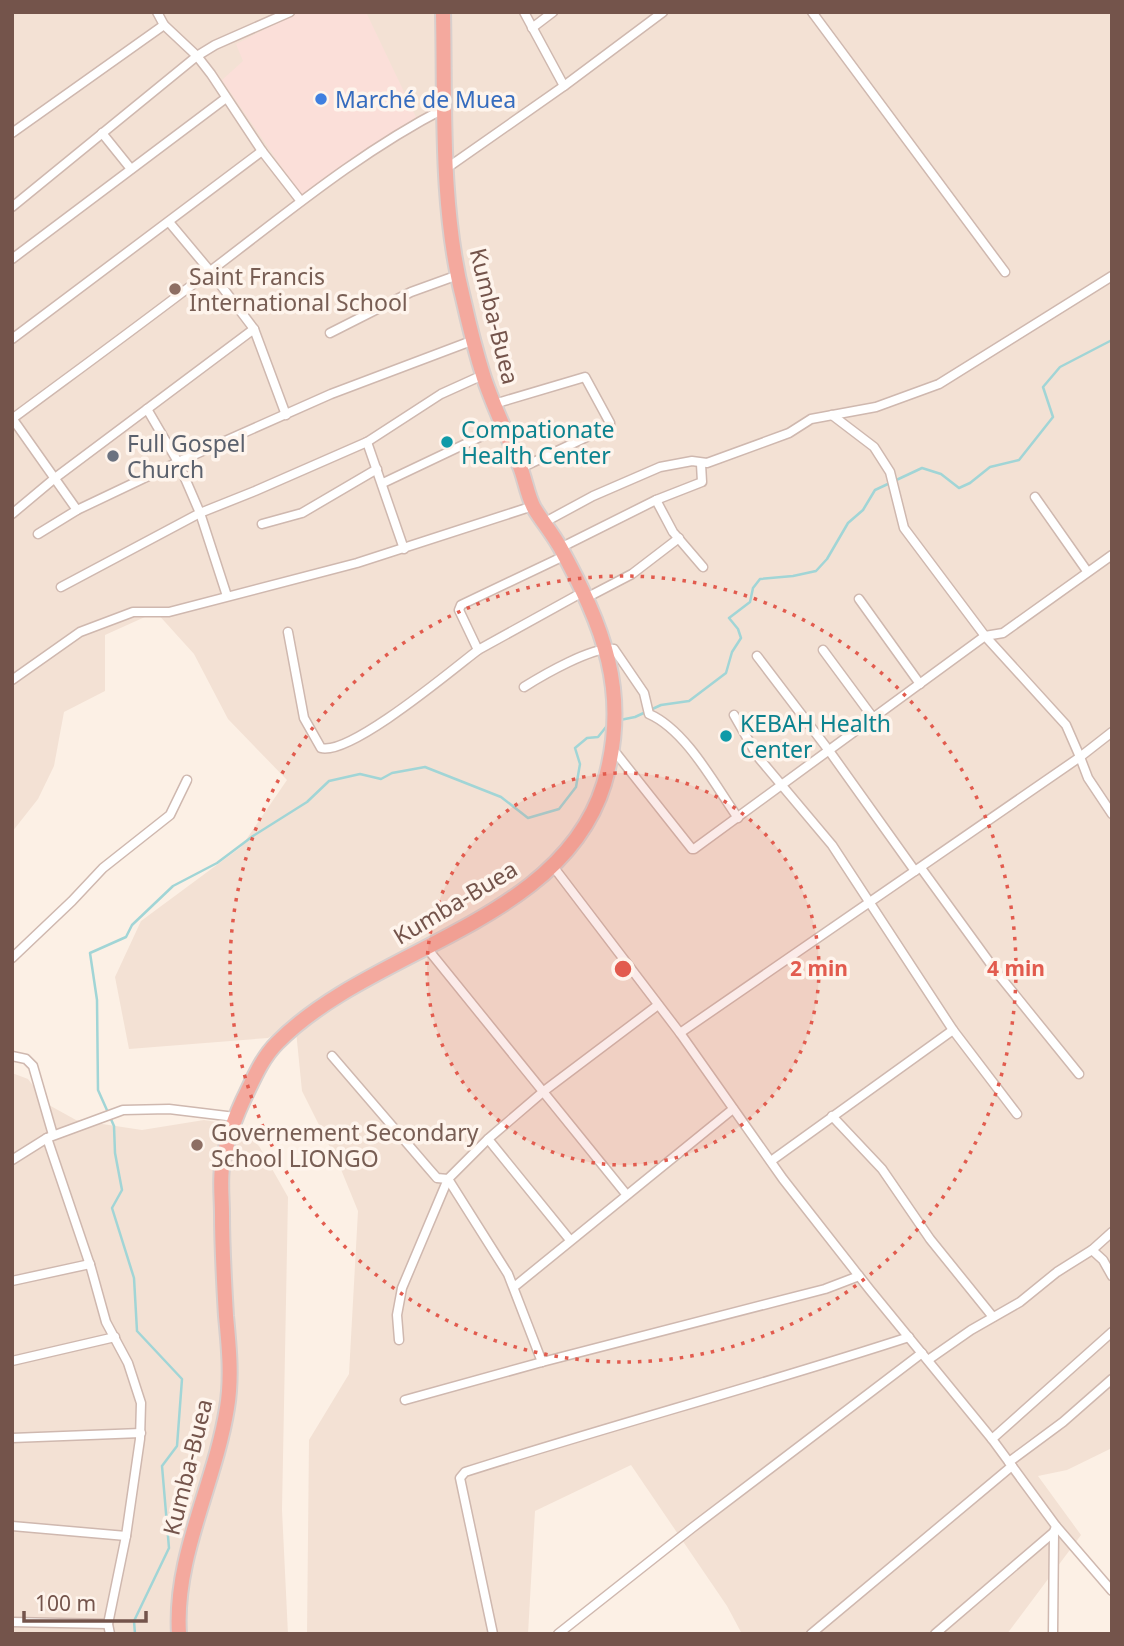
<svg xmlns="http://www.w3.org/2000/svg" width="1124" height="1646" viewBox="0 0 1124 1646" font-family="'Noto Sans',sans-serif">
  <style>
    .residential { fill: #f3e1d4 }
    .commercial { fill: #fbdfd9 }
    .lines { fill: none; stroke-linecap: round; stroke-linejoin: round }
    .stream { stroke: #a1d5d6; stroke-width: 2.5 }
    .street-casing { stroke: #cfb8af; stroke-width: 11 }
    .highway-casing { stroke: #d8cfcd; stroke-width: 18 }
    .street { stroke: #fff; stroke-width: 8 }
    .highway { stroke: #f4a99e; stroke-width: 14 }
    .ring { fill: none; stroke: #e25b4e; stroke-width: 3.5; stroke-dasharray: 3.5 7 }
    .shop-dot { fill: #3f7fe0; stroke: #fef4ec; stroke-width: 2.5 }
    .education-dot { fill: #8d6e63; stroke: #fef4ec; stroke-width: 2.5 }
    .culture-dot { fill: #0f9aa8; stroke: #fef4ec; stroke-width: 2.5 }
    .worship-dot { fill: #6b7280; stroke: #fef4ec; stroke-width: 2.5 }
    .labels { text-anchor: middle; dominant-baseline: central; stroke-width: 7; stroke-linejoin: round; paint-order: stroke }
    .shop-label { font-size: 23px; fill: #366cbe; stroke: #fef4ec; text-anchor: start }
    .education-label { font-size: 23px; fill: #785e54; stroke: #fef4ec; text-anchor: start }
    .street-label { font-size: 23px; fill: #74544b; stroke: #fef4ec }
    .culture-label { font-size: 23px; fill: #0d838f; stroke: #fef4ec; text-anchor: start }
    .worship-label { font-size: 23px; fill: #5b616d; stroke: #fef4ec; text-anchor: start }
    .centre { fill: #e25b4e; stroke: #fef4ec; stroke-width: 3.5 }
    .ring-label { font-size: 21px; text-anchor: middle; font-weight: bold; fill: #e25b4e; stroke: #fef4ec; stroke-width: 7; stroke-linejoin: round; paint-order: stroke }
  </style>
  <rect width="100%" height="100%" fill="#fcf0e5"/>
  <g class="residential">
    <path d="M 12,12 L 1112,12 L 1112,1448 L 1067,1470 L 1038,1476 L 1081,1535 L 1007,1634 L 742,1634 L 727,1606 L 631,1465 L 535,1511 L 528,1634 L 307,1634 L 309,1440 L 349,1374 L 358,1211 L 340,1167 L 302,1091 L 295,1021 L 268,1038 L 129,1049 L 115,977 L 141,921 L 241,847 L 287,780 L 228,719 L 194,654 L 156,612 L 105,635 L 105,691 L 64,712 L 54,766 L 38,799 L 12,832 Z"/>
    <path d="M 12,1073 L 28,1079 L 47,1104 L 76,1120 L 142,1130 L 204,1120 L 236,1125 L 259,1146 L 288,1197 L 282,1510 L 288,1634 L 12,1634 Z"/>
  </g>
  <path class="commercial" d="M 299,12 L 366,12 L 416,117 L 302,197 L 222,80 L 243,61 L 236,44 Z"/>
  <g class="lines">
    <g class="stream">
      <path d="M 620,720 L 635,717 L 661,705 L 689,701 L 726,673 L 732,652 L 741,638 L 738,629 L 729,618 L 750,602 L 753,588 L 760,579 L 793,576 L 816,571 L 827,559 L 848,523 L 863,510 L 875,490 L 922,468 L 941,474 L 959,488 L 970,483 L 990,467 L 1019,460 L 1053,417 L 1043,387 L 1060,367 L 1112,340"/>
      <path d="M 135,1634 L 134,1621 L 169,1548 L 162,1466 L 177,1446 L 182,1379 L 137,1331 L 134,1278 L 112,1208 L 122,1190 L 115,1153 L 114,1126 L 98,1090 L 97,1000 L 90,953 L 126,937 L 132,925 L 173,886 L 217,863 L 253,836 L 307,802 L 329,781 L 360,774 L 381,779 L 392,773 L 425,767 L 501,797 L 528,818 L 559,809 L 576,787 L 580,764 L 575,748 L 587,738 L 598,737 L 610,722"/>
    </g>
    <defs>
      <g id="street">
        <path d="M 157,12 L 164,25 L 197,56 L 211,74 L 262,151 L 300,200"/>
        <path d="M 524,12 L 564,86"/>
        <path d="M 812,12 L 1005,272"/>
        <path d="M 532,28 L 553,12"/>
        <path d="M 12,133 L 164,25"/>
        <path d="M 102,133 L 131,169"/>
        <path d="M 447,168 L 564,86 L 663,12"/>
        <path d="M 12,207 L 197,56 L 215,45 L 290,12"/>
        <path d="M 169,222 L 210,271 L 254,329 L 286,415"/>
        <path d="M 12,259 L 226,98"/>
        <path d="M 330,333 L 411,292 L 458,275"/>
        <path d="M 12,339 L 262,151"/>
        <path d="M 494,404 L 585,377 L 610,423 L 610,426 L 521,468"/>
        <path d="M 147,409 L 178,462 L 200,513 L 227,596"/>
        <path d="M 12,418 L 77,510"/>
        <path d="M 12,419 C 78,370 144,322 209,272 C 287,213 358,153 445,108"/>
        <path d="M 367,442 L 404,549"/>
        <path d="M 383,483 L 503,426"/>
        <path d="M 1035,497 L 1087,571"/>
        <path d="M 656,500 L 673,532 L 703,567"/>
        <path d="M 12,514 L 55,478 L 254,329"/>
        <path d="M 545,522 L 593,496 L 660,467 L 692,461 L 707,463 L 789,433 L 811,419 L 876,407 L 939,384 L 1112,276"/>
        <path d="M 262,524 L 302,513 L 377,469"/>
        <path d="M 38,534 L 77,510 L 178,462 L 331,394 L 474,340"/>
        <path d="M 560,548 L 656,500 L 702,482 L 701,464"/>
        <path d="M 61,587 L 200,513 L 255,491 L 367,442 L 441,394 L 483,375"/>
        <path d="M 586,598 L 632,574 L 679,538"/>
        <path d="M 859,599 L 920,684"/>
        <path d="M 288,632 L 304,718 L 321,748 C 350,756 452,670 478,650 L 459,610 L 461,605 L 564,556"/>
        <path d="M 478,650 L 583,592"/>
        <path d="M 823,650 L 874,719"/>
        <path d="M 757,656 L 830,752 L 915,871"/>
        <path d="M 12,680 L 80,632 L 133,612 L 169,612 L 357,563 L 533,506"/>
        <path d="M 524,687 C 543,675 593,646 614,649 L 644,693 L 649,714 C 686,730 715,785 738,818"/>
        <path d="M 734,715 L 758,757 L 832,845 L 953,1030 L 1017,1114"/>
        <path d="M 1112,732 L 1080,757 L 1088,778 L 1112,814"/>
        <path d="M 612,748 L 692,849 L 694,849 L 985,636 L 1003,633 L 1112,555"/>
        <path d="M 552,865 L 680,1033 L 783,1179 L 870,1290 L 992,1439 L 1056,1526 L 1054,1532 L 1053,1634"/>
        <path d="M 921,868 L 998,974 L 1079,1074"/>
        <path d="M 426,947 L 626,1194"/>
        <path d="M 12,958 L 72,901 L 103,868 L 170,815 L 187,780"/>
        <path d="M 680,1033 L 1080,757 L 1066,725 L 985,636 L 904,528 L 890,472 L 874,447 L 832,415"/>
        <path d="M 12,1056 L 26,1059 L 33,1066 L 53,1135"/>
        <path d="M 332,1056 L 430,1170 L 437,1178 L 448,1179 L 508,1274 L 542,1362"/>
        <path d="M 832,1116 L 882,1169 L 930,1239 L 993,1317"/>
        <path d="M 47,1138 L 91,1268 L 106,1322 L 128,1363 L 141,1403 L 140,1439 L 126,1536 L 108,1624 L 110,1634"/>
        <path d="M 488,1139 L 570,1240"/>
        <path d="M 12,1160 L 47,1138 L 123,1110 L 169,1109 L 235,1117"/>
        <path d="M 771,1161 L 953,1030"/>
        <path d="M 1092,1250 L 1103,1260 L 1112,1276"/>
        <path d="M 12,1281 L 90,1264"/>
        <path d="M 514,1287 L 733,1109"/>
        <path d="M 399,1340 L 397,1315 L 402,1288 L 448,1179 L 488,1139 L 544,1091 L 658,1005"/>
        <path d="M 928,1360 L 971,1330 L 1020,1302 L 1057,1272 L 1092,1250 L 1112,1232"/>
        <path d="M 12,1361 L 115,1337"/>
        <path d="M 405,1400 L 542,1362 L 825,1289 L 859,1276"/>
        <path d="M 12,1438 L 141,1433"/>
        <path d="M 992,1439 L 1112,1332"/>
        <path d="M 1009,1462 L 1063,1422 L 1112,1379"/>
        <path d="M 12,1526 L 126,1536"/>
        <path d="M 1056,1526 L 1112,1591"/>
        <path d="M 12,1622 L 108,1624"/>
        <path d="M 493,1634 L 460,1478 L 465,1472 C 612,1425 762,1385 909,1337"/>
        <path d="M 558,1634 L 692,1528 L 922,1353"/>
        <path d="M 811,1634 L 1012,1466"/>
        <path d="M 935,1634 L 1054,1532"/>
      </g>
      <path id="highway" d="M 179,1634 C 174,1556 215,1484 227,1408 C 232,1378 229,1347 226,1316 C 224,1282 222,1249 222,1214 C 222,1199 220,1183 222,1168 C 226,1141 236,1114 248,1090 C 256,1073 264,1056 277,1043 C 371,947 561,924 604,784 C 631,693 603,626 560,547 C 552,533 542,521 534,508 C 527,495 525,478 519,464 C 508,436 494,408 484,378 C 476,353 469,325 463,298 C 440,207 445,105 443,12"/>
    </defs>
    <use href="#street" class="street-casing"/>
    <use href="#highway" class="highway-casing"/>
    <use href="#street" class="street"/>
    <use href="#highway" class="highway"/>
  </g>
  <circle cx="623" cy="969" r="196" fill="#e25b4e" fill-opacity=".12"/>
  <g class="ring">
    <circle cx="623" cy="969" r="196"/>
    <circle cx="623" cy="969" r="393"/>
  </g>
  <circle class="shop-dot" cx="321" cy="99" r="7"/>
  <g class="education-dot">
    <circle cx="175" cy="289" r="7"/>
    <circle cx="197" cy="1145" r="7"/>
  </g>
  <g class="culture-dot">
    <circle cx="447" cy="442" r="7"/>
    <circle cx="726" cy="736" r="7"/>
  </g>
  <circle class="worship-dot" cx="113" cy="456" r="7"/>
  <g class="labels">
    <g class="shop-label">
      <text x="335" y="99">Marché de Muea</text>
    </g>
    <g class="education-label">
      <text x="189" y="276">Saint Francis<tspan x="189" dy="26">International School</tspan></text>
      <text x="211" y="1132">Governement Secondary<tspan x="211" dy="26">School LIONGO</tspan></text>
    </g>
    <g class="street-label">
      <text transform="translate(495 316) rotate(76)">Kumba-Buea</text>
      <text transform="translate(455 902) rotate(-31)">Kumba-Buea</text>
      <text transform="translate(187 1467) rotate(-76)">Kumba-Buea</text>
    </g>
    <g class="culture-label">
      <text x="461" y="429">Compationate<tspan x="461" dy="26">Health Center</tspan></text>
      <text x="740" y="723">KEBAH Health<tspan x="740" dy="26">Center</tspan></text>
    </g>
    <g class="worship-label">
      <text x="127" y="443">Full Gospel<tspan x="127" dy="26">Church</tspan></text>
    </g>
  </g>
  <circle cx="623" cy="969" r="10" class="centre"/>
  <g class="ring-label">
    <text x="819" y="976">2 min</text>
    <text x="1016" y="976">4 min</text>
  </g>
  <rect width="1124" height="1646" fill="none" stroke="#74544b" stroke-width="28"/>
  <path d="M24 1611v10h122v-10" fill="none" stroke="#74544b" stroke-width="3.5"/>
  <text x="35" y="1611" font-size="21" fill="#74544b" stroke="#fef4ec" stroke-width="5" paint-order="stroke">100 m</text>
</svg>
